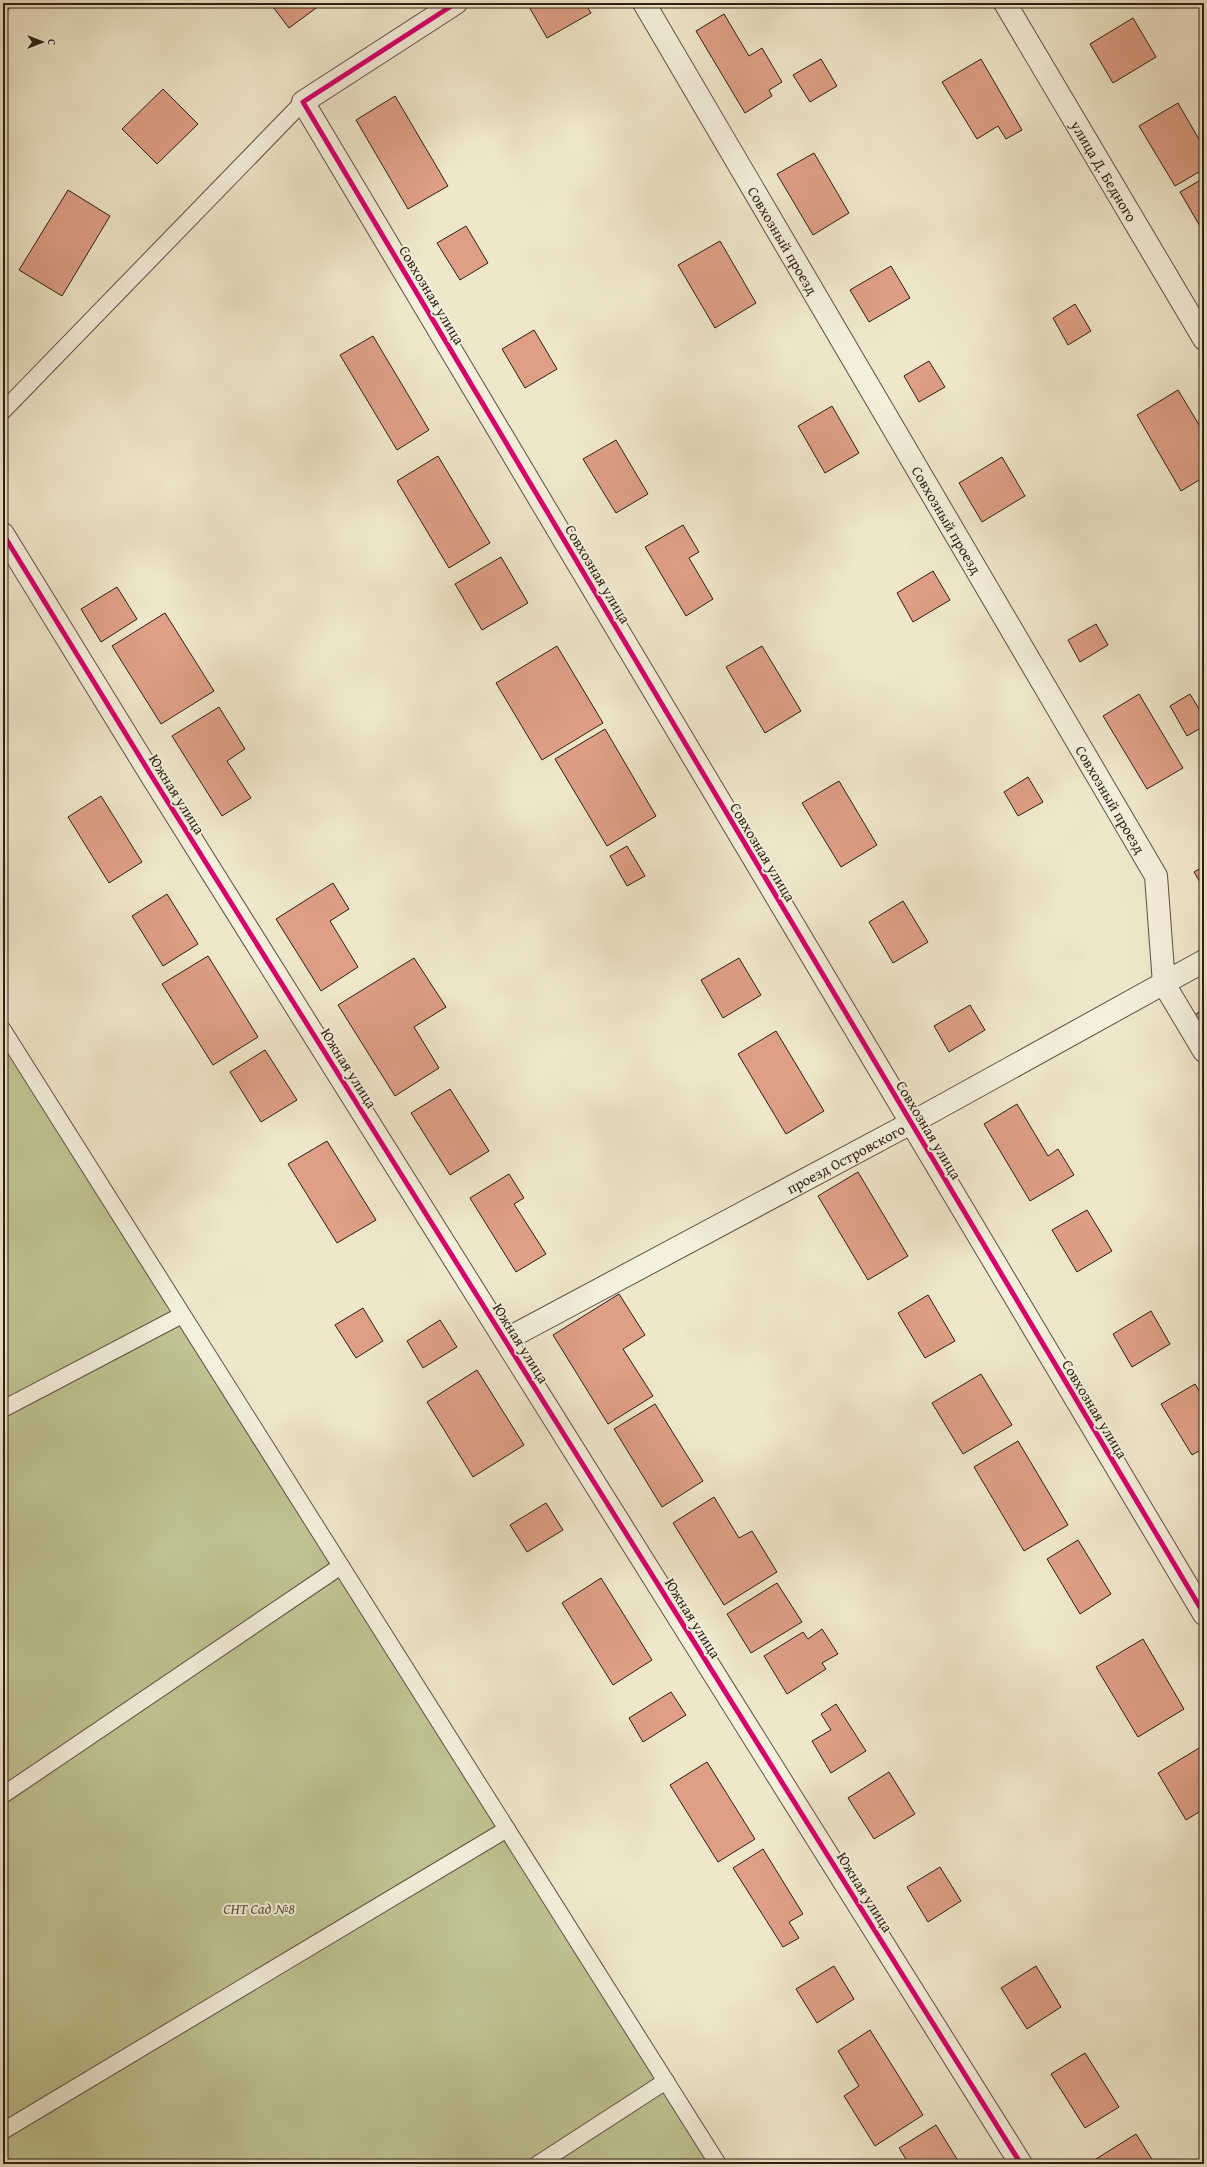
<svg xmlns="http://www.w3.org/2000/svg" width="1207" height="2167" viewBox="0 0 1207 2167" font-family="'Gentium Book Plus',serif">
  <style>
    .green { fill: #c0c392; stroke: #767153 }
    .building { fill: #de9f85; stroke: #2d1f14 }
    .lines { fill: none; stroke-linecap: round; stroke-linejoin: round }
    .lane-casing { stroke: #5e5142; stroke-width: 18 }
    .street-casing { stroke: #5e5142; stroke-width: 24 }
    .lane { stroke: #f5efdd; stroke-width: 16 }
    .street { stroke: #f5efdd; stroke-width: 22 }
    .cycleway-casing { stroke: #f5efdd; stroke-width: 8 }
    .cycleway { stroke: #d6006c; stroke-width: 5 }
    .labels { text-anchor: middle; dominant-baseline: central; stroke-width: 4; stroke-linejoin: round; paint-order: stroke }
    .street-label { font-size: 15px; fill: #2d1f14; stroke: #f5efdd }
    .park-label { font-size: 15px; font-style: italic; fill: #59503a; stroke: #f5efdd }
  </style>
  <rect width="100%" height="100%" fill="#f0e7ca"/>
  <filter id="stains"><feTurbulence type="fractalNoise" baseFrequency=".005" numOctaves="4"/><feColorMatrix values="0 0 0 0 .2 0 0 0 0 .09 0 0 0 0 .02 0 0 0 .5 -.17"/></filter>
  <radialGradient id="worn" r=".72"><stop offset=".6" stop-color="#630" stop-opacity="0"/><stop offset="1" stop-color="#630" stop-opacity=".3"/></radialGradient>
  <g class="green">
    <path d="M 3,3 L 16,3 L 3,15 Z"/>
    <path d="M 3,1015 L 720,2164 L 3,2164 Z"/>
  </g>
  <g class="building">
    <path d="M 270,3 L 323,3 L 289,28 Z"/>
    <path d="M 527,3 L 585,3 L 591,13 L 547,38 Z"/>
    <path d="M 724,14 L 749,56 L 762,48 L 782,82 L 769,90 L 772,96 L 745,113 L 696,31 Z"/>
    <path d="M 1133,18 L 1156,57 L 1113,83 L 1090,44 Z"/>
    <path d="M 821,59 L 837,86 L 810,102 L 793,75 Z"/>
    <path d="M 981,59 L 1022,130 L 1006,139 L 998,126 L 977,139 L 942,82 Z"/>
    <path d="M 163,89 L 198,124 L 157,164 L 122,129 Z"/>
    <path d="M 395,96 L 448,186 L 408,209 L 356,120 Z"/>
    <path d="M 1178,103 L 1204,148 L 1204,169 L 1175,186 L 1139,126 Z"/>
    <path d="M 814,153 L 849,213 L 813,235 L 777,174 Z"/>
    <path d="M 1204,178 L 1204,233 L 1180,192 Z"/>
    <path d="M 68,190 L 110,216 L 62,296 L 19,270 Z"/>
    <path d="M 466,226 L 488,263 L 460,280 L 437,243 Z"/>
    <path d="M 720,241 L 756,303 L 715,328 L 678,265 Z"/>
    <path d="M 891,266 L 910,298 L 869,322 L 850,290 Z"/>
    <path d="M 1075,304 L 1091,331 L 1068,345 L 1053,318 Z"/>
    <path d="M 534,330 L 557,369 L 525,388 L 502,349 Z"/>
    <path d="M 373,336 L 429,430 L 397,450 L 340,355 Z"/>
    <path d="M 929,361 L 945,387 L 919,402 L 904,376 Z"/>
    <path d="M 1178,390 L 1204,433 L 1204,477 L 1181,491 L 1137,415 Z"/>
    <path d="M 832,406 L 859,453 L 825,473 L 798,426 Z"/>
    <path d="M 616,440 L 648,494 L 616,513 L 583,459 Z"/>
    <path d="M 438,456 L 490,543 L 449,568 L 397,481 Z"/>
    <path d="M 1002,457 L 1025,496 L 982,522 L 959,483 Z"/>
    <path d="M 683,525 L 699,552 L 689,558 L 713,599 L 686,616 L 645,547 Z"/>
    <path d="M 501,557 L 528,603 L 482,630 L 455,584 Z"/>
    <path d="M 933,571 L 950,600 L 913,622 L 897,593 Z"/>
    <path d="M 117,587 L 137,619 L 101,642 L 81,609 Z"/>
    <path d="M 165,613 L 214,691 L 161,724 L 112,646 Z"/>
    <path d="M 1096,624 L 1108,645 L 1080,662 L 1068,640 Z"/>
    <path d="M 557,646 L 603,723 L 542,760 L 496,683 Z"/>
    <path d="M 762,646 L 801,711 L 765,733 L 726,667 Z"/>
    <path d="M 1139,694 L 1183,768 L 1147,789 L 1103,716 Z"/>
    <path d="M 1190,694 L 1204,717 L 1204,726 L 1187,736 L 1170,706 Z"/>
    <path d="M 219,707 L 245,749 L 227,761 L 251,798 L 222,816 L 172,736 Z"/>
    <path d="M 605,729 L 656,816 L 607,846 L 555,759 Z"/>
    <path d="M 1028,777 L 1043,802 L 1018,816 L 1004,792 Z"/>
    <path d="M 839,781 L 877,845 L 841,867 L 802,803 Z"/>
    <path d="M 101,796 L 142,862 L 109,883 L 68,817 Z"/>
    <path d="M 627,846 L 645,876 L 627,886 L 610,856 Z"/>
    <path d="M 1204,866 L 1204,889 L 1194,872 Z"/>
    <path d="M 333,883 L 349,909 L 330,921 L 358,967 L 321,991 L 276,919 Z"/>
    <path d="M 167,894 L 198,944 L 163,966 L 132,916 Z"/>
    <path d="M 903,901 L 928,942 L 893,963 L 869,922 Z"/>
    <path d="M 208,956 L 258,1037 L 213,1065 L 162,984 Z"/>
    <path d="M 414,958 L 446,1007 L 414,1027 L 439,1068 L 395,1096 L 338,1005 Z"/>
    <path d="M 739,958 L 761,995 L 723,1018 L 701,980 Z"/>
    <path d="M 970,1005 L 985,1030 L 949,1052 L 934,1026 Z"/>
    <path d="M 1204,1009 L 1204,1034 L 1193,1016 Z"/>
    <path d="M 776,1031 L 824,1111 L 786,1134 L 738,1054 Z"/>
    <path d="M 265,1050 L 297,1100 L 261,1122 L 230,1072 Z"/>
    <path d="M 450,1089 L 489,1151 L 450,1175 L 411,1113 Z"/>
    <path d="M 1017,1104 L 1048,1156 L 1058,1149 L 1074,1175 L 1030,1201 L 984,1124 Z"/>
    <path d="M 327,1141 L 376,1220 L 337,1243 L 288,1164 Z"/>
    <path d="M 858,1172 L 908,1256 L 868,1280 L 818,1196 Z"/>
    <path d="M 509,1174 L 524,1198 L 514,1204 L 546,1254 L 516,1272 L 470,1198 Z"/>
    <path d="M 1087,1210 L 1112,1251 L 1077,1272 L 1052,1230 Z"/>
    <path d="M 619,1294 L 645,1335 L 623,1349 L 653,1396 L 608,1424 L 553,1335 Z"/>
    <path d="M 928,1295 L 955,1341 L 925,1358 L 898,1313 Z"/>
    <path d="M 363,1308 L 383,1341 L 356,1358 L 335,1325 Z"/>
    <path d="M 1151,1311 L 1170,1344 L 1132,1367 L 1113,1334 Z"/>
    <path d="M 440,1320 L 457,1347 L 423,1368 L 407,1341 Z"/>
    <path d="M 477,1370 L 524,1445 L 473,1477 L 427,1402 Z"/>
    <path d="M 981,1374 L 1012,1425 L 963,1454 L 932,1403 Z"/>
    <path d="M 1195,1384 L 1204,1399 L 1204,1448 L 1192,1455 L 1161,1404 Z"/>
    <path d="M 655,1404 L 703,1481 L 662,1507 L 614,1429 Z"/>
    <path d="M 1018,1441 L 1068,1525 L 1024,1551 L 974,1467 Z"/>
    <path d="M 714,1497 L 739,1538 L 752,1531 L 777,1572 L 724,1605 L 673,1523 Z"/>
    <path d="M 546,1503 L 563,1530 L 527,1552 L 510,1525 Z"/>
    <path d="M 1078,1540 L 1111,1594 L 1080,1614 L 1047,1559 Z"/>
    <path d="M 601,1578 L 652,1660 L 613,1685 L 562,1603 Z"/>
    <path d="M 777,1583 L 802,1622 L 751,1653 L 727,1614 Z"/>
    <path d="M 822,1629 L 838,1654 L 822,1663 L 826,1669 L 787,1694 L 764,1656 L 803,1632 L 808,1639 Z"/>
    <path d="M 1143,1639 L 1184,1709 L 1138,1737 L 1096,1667 Z"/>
    <path d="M 671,1692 L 686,1715 L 643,1742 L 629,1718 Z"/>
    <path d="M 836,1704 L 866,1751 L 831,1773 L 812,1741 L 831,1730 L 821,1714 Z"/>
    <path d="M 1204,1745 L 1204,1809 L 1186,1820 L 1158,1773 Z"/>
    <path d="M 707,1762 L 755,1839 L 718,1862 L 670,1785 Z"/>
    <path d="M 889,1772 L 915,1814 L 874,1839 L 848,1798 Z"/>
    <path d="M 763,1849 L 803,1914 L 789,1922 L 799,1938 L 783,1947 L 733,1868 Z"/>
    <path d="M 940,1867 L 961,1901 L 928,1922 L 907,1887 Z"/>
    <path d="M 834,1966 L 854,1999 L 817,2023 L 796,1989 Z"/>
    <path d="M 1036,1966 L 1061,2007 L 1027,2029 L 1001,1988 Z"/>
    <path d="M 870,2030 L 923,2115 L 875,2146 L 844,2096 L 859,2086 L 838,2051 Z"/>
    <path d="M 1085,2053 L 1119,2107 L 1085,2128 L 1051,2074 Z"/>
    <path d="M 936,2125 L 960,2164 L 909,2164 L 899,2148 Z"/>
    <path d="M 1136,2134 L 1155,2164 L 1088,2164 Z"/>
  </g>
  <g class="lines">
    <defs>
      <g id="lane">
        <path d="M 3,411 L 303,102"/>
        <path d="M 3,1030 L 718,2164"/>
        <path d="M 3,1409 L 182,1315"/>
        <path d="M 3,1795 L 341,1566"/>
        <path d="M 3,2131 L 507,1829"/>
        <path d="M 538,2164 L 666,2081"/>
      </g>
      <g id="street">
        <path d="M 456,3 L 303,102 L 1204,1614"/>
        <path id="s1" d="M 644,3 L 1156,876 L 1164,984 L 1204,1051"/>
        <path id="s2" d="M 1005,3 L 1204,339"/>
        <path d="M 3,534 L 151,775 L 1021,2164"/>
        <path id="s3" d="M 505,1340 L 911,1123 L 1204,961"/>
      </g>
    </defs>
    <use href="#lane" class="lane-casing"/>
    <use href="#street" class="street-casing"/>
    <use href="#lane" class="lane"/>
    <use href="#street" class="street"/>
    <defs>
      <g id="cycleway">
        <path d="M 456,3 L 303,102 L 1204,1614"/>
        <path d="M 3,534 L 151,775 L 1021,2164"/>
      </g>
    </defs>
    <use href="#cycleway" class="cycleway-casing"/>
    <use href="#cycleway" class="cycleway"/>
  </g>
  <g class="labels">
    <g class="street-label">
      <text stroke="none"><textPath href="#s2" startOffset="195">улица Д. Бедного</textPath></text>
      <text stroke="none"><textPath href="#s1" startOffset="275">Совхозный проезд</textPath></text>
      <text transform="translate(432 295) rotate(59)">Совхозная улица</text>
      <text stroke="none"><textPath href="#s1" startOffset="599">Совхозный проезд</textPath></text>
      <text transform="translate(598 574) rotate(59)">Совхозная улица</text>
      <text transform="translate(177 794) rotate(58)">Южная улица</text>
      <text stroke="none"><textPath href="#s1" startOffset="923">Совхозный проезд</textPath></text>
      <text transform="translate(763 852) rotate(59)">Совхозная улица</text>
      <text transform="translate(349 1068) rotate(58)">Южная улица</text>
      <text transform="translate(929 1130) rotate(59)">Совхозная улица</text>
      <text stroke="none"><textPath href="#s3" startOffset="386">проезд Островского</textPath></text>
      <text transform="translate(521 1343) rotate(58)">Южная улица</text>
      <text transform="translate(1095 1409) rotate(59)">Совхозная улица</text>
      <text transform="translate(693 1618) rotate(58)">Южная улица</text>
      <text transform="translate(865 1892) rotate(58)">Южная улица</text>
    </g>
    <g class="park-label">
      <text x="259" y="1908">СНТ Сад №8</text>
    </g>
  </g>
  <rect width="1207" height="2167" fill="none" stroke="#f0e7ca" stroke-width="16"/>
  <rect x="4" y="4" width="1199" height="2159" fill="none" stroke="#2d1f14" stroke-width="2"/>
  <rect x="8" y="8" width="1191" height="2151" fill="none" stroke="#2d1f14"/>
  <g transform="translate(42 42) rotate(90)" stroke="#f5efdd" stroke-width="3" paint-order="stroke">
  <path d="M0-3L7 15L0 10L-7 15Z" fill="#2d1f14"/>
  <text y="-6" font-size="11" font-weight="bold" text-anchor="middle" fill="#2d1f14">С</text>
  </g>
  <rect width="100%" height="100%" filter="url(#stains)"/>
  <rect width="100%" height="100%" fill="url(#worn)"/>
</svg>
